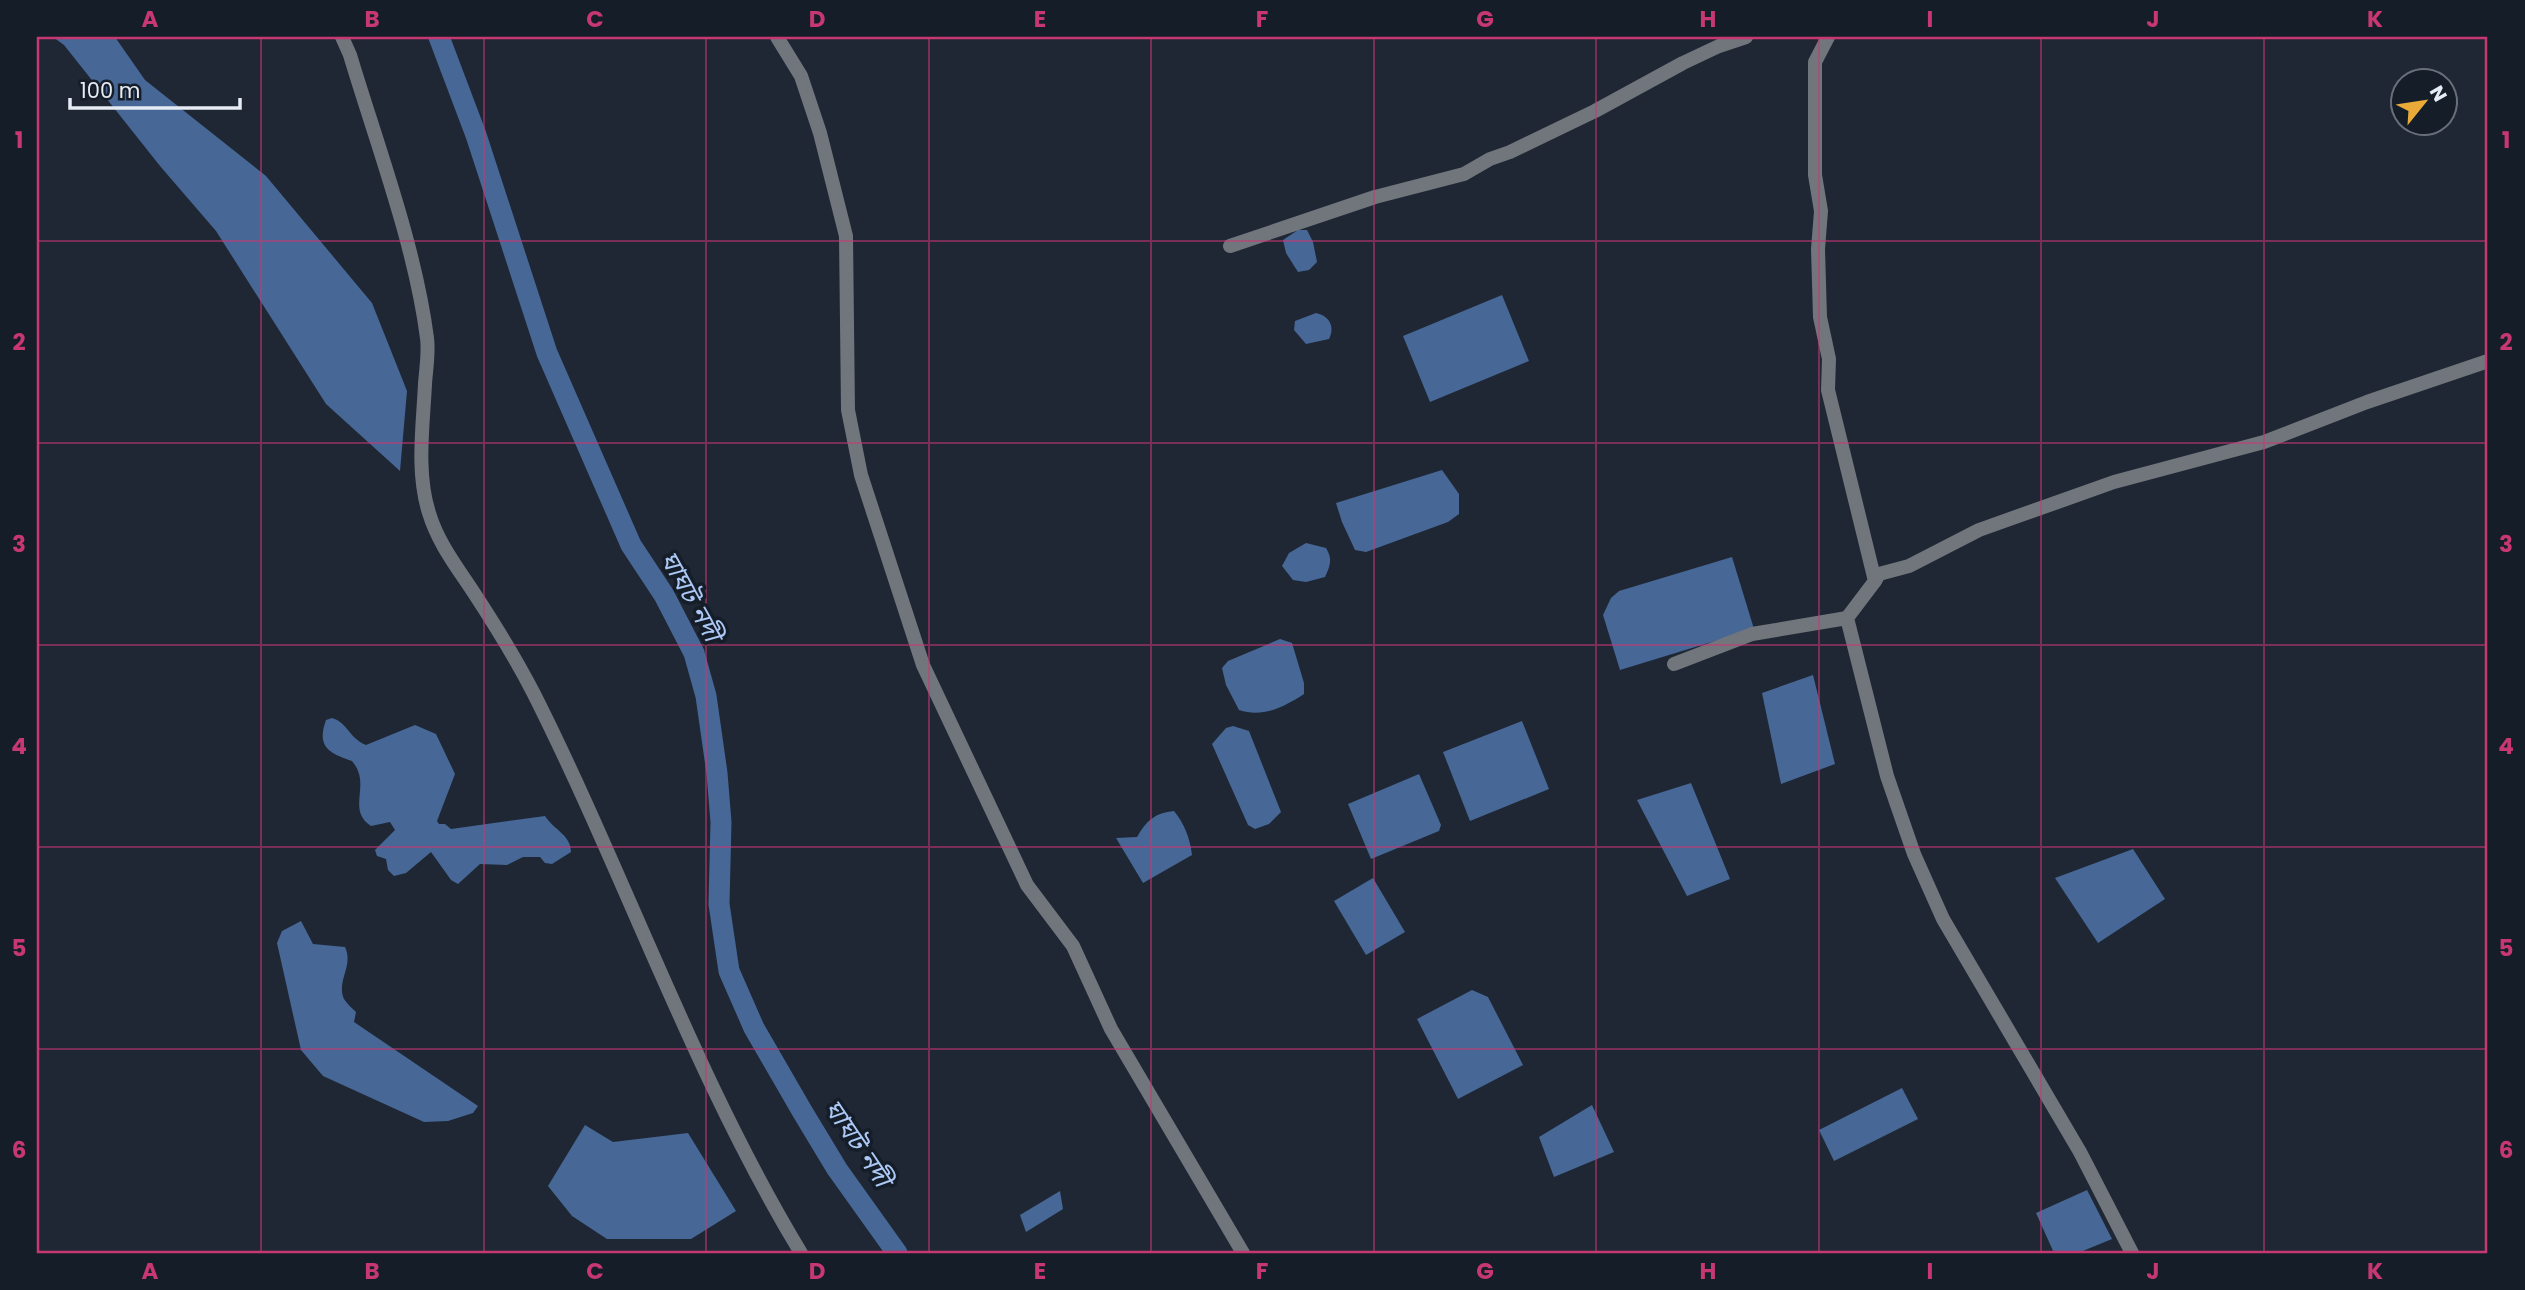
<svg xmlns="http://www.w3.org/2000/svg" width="2525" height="1290" viewBox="0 0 2525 1290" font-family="Poppins,'Noto Sans Bengali',sans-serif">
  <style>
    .water { fill: #476797 }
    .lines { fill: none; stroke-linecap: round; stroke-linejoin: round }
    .river { stroke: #476797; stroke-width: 21 }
    .street { stroke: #71757c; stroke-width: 14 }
    .grid { fill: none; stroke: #c73872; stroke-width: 2; stroke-opacity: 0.55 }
    .labels { text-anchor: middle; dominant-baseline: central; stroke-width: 7; stroke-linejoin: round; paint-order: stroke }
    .water-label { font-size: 26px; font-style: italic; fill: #acc9f5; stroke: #151d29 }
    .neatline { fill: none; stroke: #c73872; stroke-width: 2.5 }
    .grid-label { font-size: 23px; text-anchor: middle; font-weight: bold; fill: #c73872 }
  </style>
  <rect width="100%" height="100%" fill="#1e2733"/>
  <g class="water">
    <path d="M 53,37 L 115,37 L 145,80 L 266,176 L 372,303 L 407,391 L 400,471 L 326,404 L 216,231 L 160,166 L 64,45 Z"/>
    <path d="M 1298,230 L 1307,230 L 1313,242 L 1317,262 L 1309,270 L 1298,272 L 1286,253 L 1283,240 Z"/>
    <path d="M 1502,295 L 1529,361 L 1430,402 L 1403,336 Z"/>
    <path d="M 1316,313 C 1330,316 1335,327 1329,339 L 1306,344 L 1294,330 L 1295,321 Z"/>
    <path d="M 1442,470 L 1459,494 L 1459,514 L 1448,522 L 1366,552 L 1355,550 L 1342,522 L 1336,503 Z"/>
    <path d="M 1306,543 L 1326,548 C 1333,559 1330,566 1325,577 L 1306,582 L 1293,580 L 1282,566 L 1289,553 Z"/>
    <path d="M 1732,557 L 1754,629 L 1620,670 L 1603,615 L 1611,598 L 1619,591 Z"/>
    <path d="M 1280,639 L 1292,643 L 1304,683 L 1304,694 C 1284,707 1263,718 1239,710 L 1226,685 L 1222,668 L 1228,661 Z"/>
    <path d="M 1813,675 L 1835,764 L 1781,784 L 1762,693 Z"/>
    <path d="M 332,718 C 347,722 350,739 366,745 L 415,725 L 436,734 L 455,774 L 437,821 L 439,824 L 445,824 L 451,829 L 545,816 C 554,830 571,835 571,852 L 552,864 L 545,863 L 540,857 L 523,857 L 507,865 L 480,864 L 458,884 L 451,880 L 431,852 L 406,873 L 394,876 L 388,870 L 386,859 L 377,856 L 375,850 L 395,830 L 390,822 L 371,826 C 349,812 366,790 358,771 C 357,767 354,764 352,761 C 330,753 316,748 326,720 Z"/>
    <path d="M 1522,721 L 1549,789 L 1470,821 L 1443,752 Z"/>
    <path d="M 1233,726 L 1249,731 L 1281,812 L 1269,824 L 1255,829 L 1248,825 L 1212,744 L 1226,728 Z"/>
    <path d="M 1419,774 L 1441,825 L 1439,831 L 1371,859 L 1348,804 Z"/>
    <path d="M 1691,783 L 1730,879 L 1687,896 L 1637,800 Z"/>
    <path d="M 1174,811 C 1184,823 1190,838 1192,855 L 1143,883 L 1116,838 L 1137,837 C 1147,820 1155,813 1174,811 Z"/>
    <path d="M 2133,849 L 2165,899 L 2098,943 L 2055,878 Z"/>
    <path d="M 1373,878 L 1405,932 L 1366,955 L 1334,901 Z"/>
    <path d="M 301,921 L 313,944 L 345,947 C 354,966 336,981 344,999 C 347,1004 352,1008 356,1012 L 354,1022 L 478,1106 L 473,1113 L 448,1121 L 424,1122 L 323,1076 L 301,1050 L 277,943 L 282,931 Z"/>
    <path d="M 1472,990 L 1488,997 L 1523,1065 L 1458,1099 L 1417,1019 Z"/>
    <path d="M 1902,1088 L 1918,1119 L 1834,1161 L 1819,1130 Z"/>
    <path d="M 1592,1105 L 1614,1152 L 1554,1177 L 1539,1137 Z"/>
    <path d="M 585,1125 L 613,1142 L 688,1133 L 736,1211 L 691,1239 L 607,1239 L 572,1216 L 548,1186 Z"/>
    <path d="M 2087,1190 L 2112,1239 L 2078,1253 L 2054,1253 L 2036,1213 Z"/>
    <path d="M 1060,1191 L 1063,1209 L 1026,1232 L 1020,1215 Z"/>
  </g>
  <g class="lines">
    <path class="river" d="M 439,37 L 476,135 L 547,353 L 631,545 L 664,595 L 694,653 L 706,696 L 717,773 L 721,822 L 719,904 L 729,971 L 754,1028 L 802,1111 L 837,1169 L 897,1253"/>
    <g class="street">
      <path d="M 342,37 L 350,55 C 377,145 415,245 427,338 C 429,353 426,369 425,384 C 423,426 416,472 429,513 C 438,543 457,567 474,593 C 495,625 516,659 534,694 C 627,879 694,1076 801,1253"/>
      <path d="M 777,37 L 801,76 L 820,133 L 846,236 L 848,410 L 861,475 L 923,665 L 1027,885 L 1073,946 L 1111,1029 L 1243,1253"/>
      <path d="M 1828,37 L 1815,62 L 1815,175 L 1821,211 L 1818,249 L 1820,317 L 1829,359 L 1828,390 L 1875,581 L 1847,618 L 1887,776 L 1914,854 L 1943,919 L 2080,1152 L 2132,1253"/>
      <path d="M 1230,246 L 1375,197 L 1464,174 L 1490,159 L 1510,152 L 1595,111 L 1683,63 L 1719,46 L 1746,37"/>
      <path d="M 1875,581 L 1879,574 L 1909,566 L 1979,530 L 2114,482 L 2264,442 L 2367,402 L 2488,361"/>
      <path d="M 1674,664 L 1752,634 L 1847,618"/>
    </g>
  </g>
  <path class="grid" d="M 261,37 L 261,1253M 484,37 L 484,1253M 706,37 L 706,1253M 929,37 L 929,1253M 1151,37 L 1151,1253M 1374,37 L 1374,1253M 1596,37 L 1596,1253M 1819,37 L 1819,1253M 2041,37 L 2041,1253M 2264,37 L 2264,1253M 37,241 L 2488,241M 37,443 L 2488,443M 37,645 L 2488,645M 37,847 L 2488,847M 37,1049 L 2488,1049"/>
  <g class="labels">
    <g class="water-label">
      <text transform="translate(691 596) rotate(61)">ঘাঘট নদী</text>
      <text transform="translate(858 1143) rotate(56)">ঘাঘট নদী</text>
    </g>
  </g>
  <rect width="2525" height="1290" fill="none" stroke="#151d29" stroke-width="77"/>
  <g transform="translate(2424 102) rotate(60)"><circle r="33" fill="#151d29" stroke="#696f7a" stroke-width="2"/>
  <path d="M0-5L12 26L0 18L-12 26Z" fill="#e9aa38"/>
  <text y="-10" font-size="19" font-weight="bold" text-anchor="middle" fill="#e6ebf4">N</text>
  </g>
  <path d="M70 98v10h170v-10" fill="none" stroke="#e6ebf4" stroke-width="3.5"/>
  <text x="80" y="98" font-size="21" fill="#e6ebf4" stroke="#151d29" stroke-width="5" paint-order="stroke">100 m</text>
  <rect x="38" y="38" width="2448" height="1214" class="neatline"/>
  <g class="grid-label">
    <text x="150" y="27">A</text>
    <text x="372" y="27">B</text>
    <text x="595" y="27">C</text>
    <text x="817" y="27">D</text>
    <text x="1040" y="27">E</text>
    <text x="1262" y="27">F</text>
    <text x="1485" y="27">G</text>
    <text x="1708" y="27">H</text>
    <text x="1930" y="27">I</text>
    <text x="2153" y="27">J</text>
    <text x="2375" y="27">K</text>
    <text x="19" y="148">1</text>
    <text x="2506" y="148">1</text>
    <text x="19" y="350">2</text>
    <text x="2506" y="350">2</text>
    <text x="19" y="552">3</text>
    <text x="2506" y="552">3</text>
    <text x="19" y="754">4</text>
    <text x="2506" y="754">4</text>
    <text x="19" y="956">5</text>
    <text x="2506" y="956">5</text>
    <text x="19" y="1158">6</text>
    <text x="2506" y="1158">6</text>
    <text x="150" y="1279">A</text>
    <text x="372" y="1279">B</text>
    <text x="595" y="1279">C</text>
    <text x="817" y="1279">D</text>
    <text x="1040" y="1279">E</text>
    <text x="1262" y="1279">F</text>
    <text x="1485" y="1279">G</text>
    <text x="1708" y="1279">H</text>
    <text x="1930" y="1279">I</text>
    <text x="2153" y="1279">J</text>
    <text x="2375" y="1279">K</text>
  </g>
</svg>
